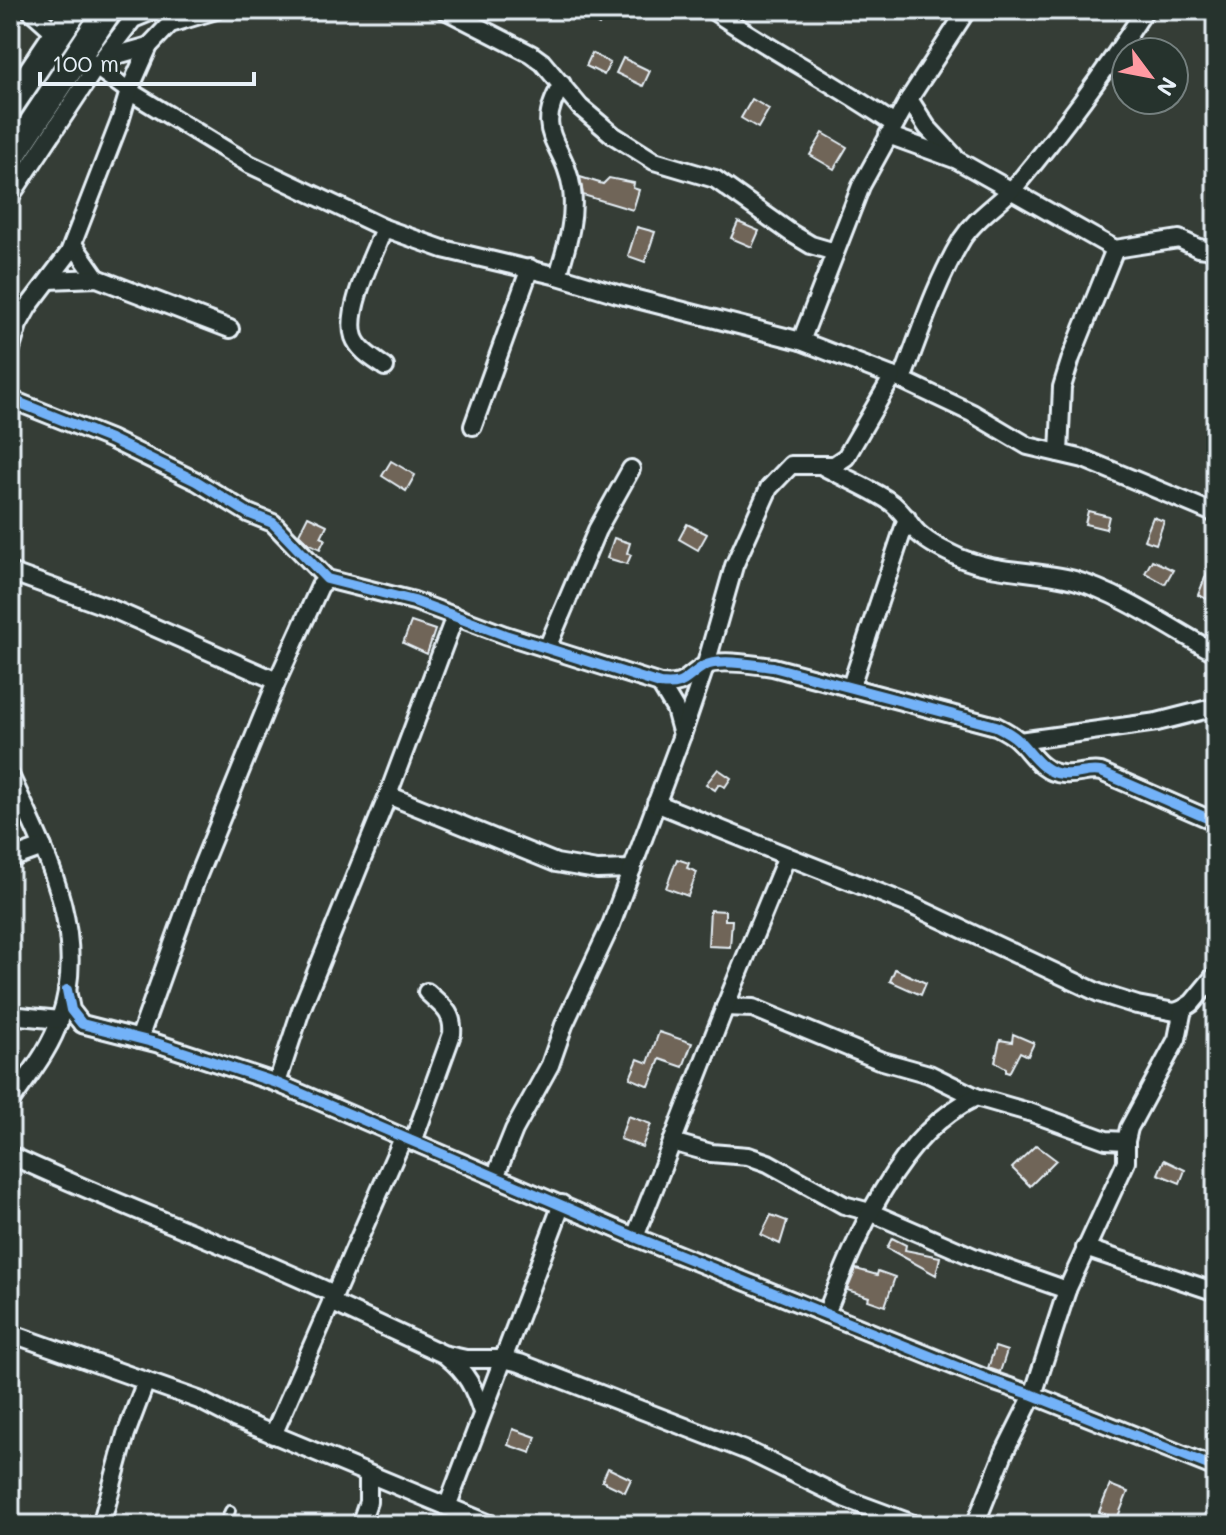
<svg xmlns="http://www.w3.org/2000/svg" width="1226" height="1535" viewBox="0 0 1226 1535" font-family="Mali,sans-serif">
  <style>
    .building { fill: #706559; stroke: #e8f1f8; stroke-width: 2 }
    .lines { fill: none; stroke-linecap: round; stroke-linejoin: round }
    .service-casing { stroke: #e8f1f8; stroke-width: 14 }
    .minor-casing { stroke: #e8f1f8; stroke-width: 22 }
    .primary-casing { stroke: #e8f1f8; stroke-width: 32 }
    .service { stroke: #26332d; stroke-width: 8 }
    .minor { stroke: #26332d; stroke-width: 16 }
    .primary { stroke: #26332d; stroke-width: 26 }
    .cycleway-casing { stroke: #26332d; stroke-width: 15 }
    .cycleway { stroke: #73b2f8; stroke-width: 10 }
  </style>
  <rect width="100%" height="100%" fill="#353d36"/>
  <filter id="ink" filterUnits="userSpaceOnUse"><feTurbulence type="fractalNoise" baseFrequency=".0125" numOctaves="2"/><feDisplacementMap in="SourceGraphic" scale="16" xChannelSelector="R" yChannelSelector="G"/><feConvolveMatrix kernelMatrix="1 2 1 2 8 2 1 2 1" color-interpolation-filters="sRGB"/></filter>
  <g filter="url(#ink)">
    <g class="building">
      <path d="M 574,10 L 609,10 L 599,25 Z"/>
      <path d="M 592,53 L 610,63 L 604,75 L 586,66 Z"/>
      <path d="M 623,58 L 650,71 L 643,86 L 616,73 Z"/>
      <path d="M 752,99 L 769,109 L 758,128 L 741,118 Z"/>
      <path d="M 823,133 L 847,147 L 834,169 L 810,155 Z"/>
      <path d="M 580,177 L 603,184 L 609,178 L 634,183 L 633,188 L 639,190 L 633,210 L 583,195 Z"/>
      <path d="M 738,222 L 759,231 L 752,247 L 731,238 Z"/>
      <path d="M 637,227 L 655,232 L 645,262 L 628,256 Z"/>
      <path d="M 391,461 L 415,475 L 406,491 L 382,476 Z"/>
      <path d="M 1088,511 L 1109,516 L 1106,529 L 1085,524 Z"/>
      <path d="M 308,516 L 327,525 L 321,537 L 325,539 L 320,549 L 308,543 L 299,534 Z"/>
      <path d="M 1153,517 L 1164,521 L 1156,544 L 1144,540 Z"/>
      <path d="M 687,524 L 707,534 L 698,550 L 679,539 Z"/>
      <path d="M 614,538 L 630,543 L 627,553 L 631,555 L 627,564 L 607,558 Z"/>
      <path d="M 1152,560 L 1173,570 L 1165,584 L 1145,573 Z"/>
      <path d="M 1207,573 L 1216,577 L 1216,603 L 1198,595 Z"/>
      <path d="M 411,622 L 435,630 L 427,654 L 403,643 Z"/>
      <path d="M 718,769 L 731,778 L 725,787 L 719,784 L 715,790 L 706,784 Z"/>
      <path d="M 677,859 L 689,863 L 687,868 L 697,872 L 688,896 L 666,888 Z"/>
      <path d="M 710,910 L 725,911 L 725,920 L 732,920 L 730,947 L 708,946 Z"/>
      <path d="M 895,969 L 926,983 L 921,995 L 890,981 Z"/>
      <path d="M 659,1032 L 692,1043 L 683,1067 L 660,1059 L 649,1086 L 630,1078 L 638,1059 L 648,1063 Z"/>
      <path d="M 1013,1034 L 1034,1043 L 1028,1056 L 1020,1052 L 1009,1073 L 1006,1072 L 1006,1068 L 995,1062 L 1000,1040 L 1012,1042 Z"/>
      <path d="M 628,1116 L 651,1124 L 642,1147 L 620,1139 Z"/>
      <path d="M 1036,1145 L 1056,1160 L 1030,1186 L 1012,1168 Z"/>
      <path d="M 1164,1160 L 1185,1170 L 1180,1183 L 1158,1174 Z"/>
      <path d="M 771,1215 L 787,1221 L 780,1244 L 761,1235 Z"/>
      <path d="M 892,1238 L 906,1245 L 905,1250 L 940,1257 L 936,1275 L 887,1248 Z"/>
      <path d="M 856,1269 L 877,1275 L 878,1271 L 895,1277 L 885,1306 L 868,1300 L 869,1297 L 847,1290 Z"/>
      <path d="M 995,1347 L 1007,1351 L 1000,1372 L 988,1368 Z"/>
      <path d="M 513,1429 L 536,1437 L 531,1453 L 508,1445 Z"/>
      <path d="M 608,1468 L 631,1479 L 625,1492 L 602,1481 Z"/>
      <path d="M 1110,1485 L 1128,1492 L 1117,1519 L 1099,1512 Z"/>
    </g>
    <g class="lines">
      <defs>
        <path id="service" d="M 224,1525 L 230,1511"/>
        <g id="minor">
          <path d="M 30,10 L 57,34"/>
          <path d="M 445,10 L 531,54 L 542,62 L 580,107 L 613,135 L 654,161 L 715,179 L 791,233 L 811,245 L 835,252"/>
          <path d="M 712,10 C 771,51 835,83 894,124"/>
          <path d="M 79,51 L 96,67 L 129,91 L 249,164 L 384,228 L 443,249 L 558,276 L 621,295 L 801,341 L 902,380 L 972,413 L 1028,446 L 1084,459 L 1216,514"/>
          <path d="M 103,59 L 149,46"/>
          <path d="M 909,99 L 927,127 L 954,156"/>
          <path d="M 888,135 L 957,160 L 1115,249 L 1179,239 L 1198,248 L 1216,250"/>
          <path d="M 10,197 L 96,67 L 133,19 L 155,10"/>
          <path d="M 384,228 C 374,254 345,310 354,337 C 359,351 374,359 385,367"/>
          <path d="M 73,244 L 97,278"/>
          <path d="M 558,276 C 566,248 576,219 572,190 C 565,141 531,136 562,84"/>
          <path d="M 49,280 L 97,278 L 230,329"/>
          <path d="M 801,341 L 861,186 L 909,99 L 967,10"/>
          <path d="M 10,352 L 18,325 L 28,307 L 69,253 L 120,121 L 129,91 L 149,46 L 170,24 L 216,10"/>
          <path d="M 902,380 C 920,333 936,282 962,239 C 977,216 1001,203 1018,183 C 1064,128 1106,70 1145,10"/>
          <path d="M 10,399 L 110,439 L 196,481 L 248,513 L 273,523 L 327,579 L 414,601 L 505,635 L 660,684 C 686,687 685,677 704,666 C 719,658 757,665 773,667 L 996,726 C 1004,730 1012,734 1018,740 C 1031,752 1041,773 1063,774 C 1076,776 1088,769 1101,772 L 1216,822"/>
          <path d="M 473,426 L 530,268"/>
          <path d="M 1059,453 L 1062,387 L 1071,358 L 1115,249"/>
          <path d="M 824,467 C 845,478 869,488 889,501 C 902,509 908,523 918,533 C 930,544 945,551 960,558 C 996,573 1036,570 1074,580 C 1122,594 1172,629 1216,653"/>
          <path d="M 10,572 L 110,608 L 277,681 L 320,586 L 327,579"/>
          <path d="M 547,648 L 597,530 L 631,469"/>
          <path d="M 660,684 L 675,709 L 682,735"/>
          <path d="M 850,689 L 907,518"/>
          <path d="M 1019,741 L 1157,722 L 1216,707"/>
          <path d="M 10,775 C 45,851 90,933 60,1019 C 50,1050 28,1076 10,1103"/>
          <path d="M 388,795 L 556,863 L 597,870 L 632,869"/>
          <path d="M 787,856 L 911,905 L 1099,993 L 1137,1005 L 1175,1012 L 1183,1009 L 1192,1003 L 1216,974"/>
          <path d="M 10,859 L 43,847"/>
          <path d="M 67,990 L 71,1010 L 82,1024 L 156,1043 L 277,1083 L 635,1237 L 989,1380 L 1033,1395 L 1216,1468"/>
          <path d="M 725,1007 L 753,1008 L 879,1060 L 929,1074 L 976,1097"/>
          <path d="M 10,1015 L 60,1020"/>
          <path d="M 139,1039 L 196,880 L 277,681"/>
          <path d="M 277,1083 L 301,1010 L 388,795 L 455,616"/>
          <path d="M 413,1142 L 452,1034 C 454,1012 442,1006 427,992"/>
          <path d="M 672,1142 L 711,1153 L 748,1156 L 768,1163 L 844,1205 L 870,1212 L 976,1258 L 1067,1290"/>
          <path d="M 10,1155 C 117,1205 228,1244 334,1294"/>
          <path d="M 496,1175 L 514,1130 L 550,1065 L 564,1025 L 611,925 L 682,735 L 706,664 L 734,566 L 769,488 L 791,465 L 834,465 L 846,457 L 893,376"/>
          <path d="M 635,1237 L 725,1007 L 787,856 L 656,803"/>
          <path d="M 1085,1248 L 1216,1292"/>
          <path d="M 331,1302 L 443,1354 L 466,1359 L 503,1359 L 520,1363 L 750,1452 L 846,1499 L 916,1525"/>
          <path d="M 826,1314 C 856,1238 897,1134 976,1097 L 1032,1113 L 1106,1140 L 1126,1141"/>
          <path d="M 10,1333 L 199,1400 L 234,1418 L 492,1525"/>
          <path d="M 447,1357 C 467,1373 474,1388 482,1412"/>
          <path d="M 273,1435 L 403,1138"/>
          <path d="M 447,1507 L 562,1204"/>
          <path d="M 101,1525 L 126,1434 L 146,1381"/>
          <path d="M 360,1525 L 368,1502 L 368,1475"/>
          <path d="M 975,1525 L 1004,1453 L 1033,1395 L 1067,1290 L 1126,1162 L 1126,1141 L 1129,1128 L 1177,1039 L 1183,1009"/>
        </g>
        <g id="primary">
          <path d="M 10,105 L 74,10"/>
          <path d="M 10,158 L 108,10"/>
        </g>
      </defs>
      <use href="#service" class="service-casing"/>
      <use href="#minor" class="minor-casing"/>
      <use href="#primary" class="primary-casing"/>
      <use href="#service" class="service"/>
      <use href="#minor" class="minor"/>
      <use href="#primary" class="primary"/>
      <defs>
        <g id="cycleway">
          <path d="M 10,399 L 110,439 L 196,481 L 248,513 L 273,523 L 327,579 L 414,601 L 505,635 L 660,684 C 686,687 685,677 704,666 C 719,658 757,665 773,667 L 996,726 C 1004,730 1012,734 1018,740 C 1031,752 1041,773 1063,774 C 1076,776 1088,769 1101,772 L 1216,822"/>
          <path d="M 67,990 L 71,1010 L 82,1024 L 156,1043 L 277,1083 L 635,1237 L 989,1380 L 1033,1395 L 1216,1468"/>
        </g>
      </defs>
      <use href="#cycleway" class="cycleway-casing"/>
      <use href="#cycleway" class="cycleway"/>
    </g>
  </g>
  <rect width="1226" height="1535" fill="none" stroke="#26332d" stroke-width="40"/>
  <rect x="20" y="20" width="1186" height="1495" fill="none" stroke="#e8f1f8" stroke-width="3" filter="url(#ink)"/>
  <g transform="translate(1150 76) rotate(122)"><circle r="38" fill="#26332d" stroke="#747f7e" stroke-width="2"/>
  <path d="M0-6L14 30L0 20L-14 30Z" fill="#ff9aa2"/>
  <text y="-12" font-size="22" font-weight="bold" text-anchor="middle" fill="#e8f1f8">N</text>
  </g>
  <path d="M40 72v12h214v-12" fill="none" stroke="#e8f1f8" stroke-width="4"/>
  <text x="52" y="72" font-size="24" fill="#e8f1f8" stroke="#26332d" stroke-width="6" paint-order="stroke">100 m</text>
</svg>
